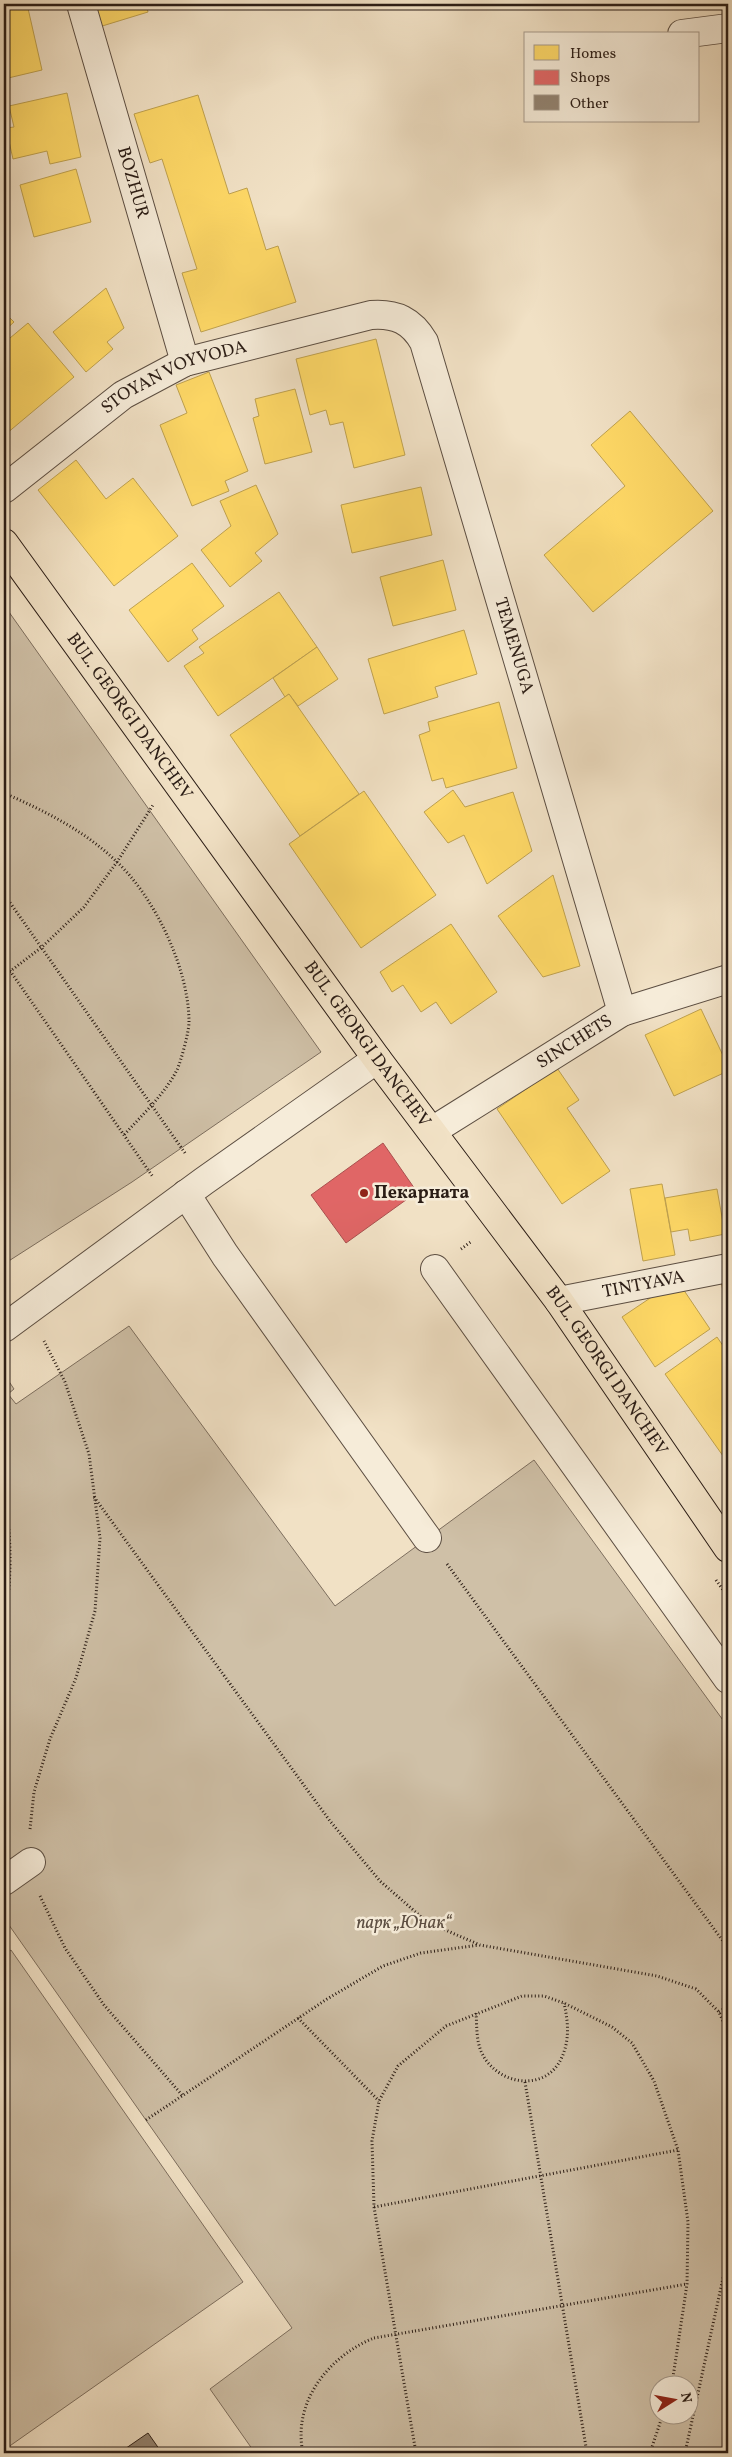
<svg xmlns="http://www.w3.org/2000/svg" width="732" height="2457" viewBox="0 0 732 2457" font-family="Vollkorn,serif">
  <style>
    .green { fill: #cfc0a7; stroke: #7d6e5e; fill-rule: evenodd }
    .homes { fill: #ffd966; stroke: #bfa14e }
    .shops { fill: #e06666; stroke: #aa504e }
    .building { fill: #928371; stroke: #2b1d16 }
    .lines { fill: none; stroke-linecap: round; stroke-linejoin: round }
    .minor-casing { stroke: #5c4e42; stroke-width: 30 }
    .major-casing { stroke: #2b1d16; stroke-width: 30 }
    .path { stroke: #2b1d16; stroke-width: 3; stroke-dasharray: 1 2.5; stroke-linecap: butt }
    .minor { stroke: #f6ecd9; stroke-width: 28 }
    .major { stroke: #f1e1c5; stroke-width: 28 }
    .path-bridge { stroke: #2b1d16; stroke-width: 3; stroke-dasharray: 1 2.5; stroke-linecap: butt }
    .poi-dot { fill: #8f2418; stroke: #f6ecd9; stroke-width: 2 }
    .labels { text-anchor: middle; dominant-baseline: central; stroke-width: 5; stroke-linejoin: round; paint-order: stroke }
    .street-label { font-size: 18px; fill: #2b1d16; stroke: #f6ecd9 }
    .poi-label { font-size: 18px; font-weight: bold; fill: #2b1d16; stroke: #f6ecd9; text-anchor: start }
    .park-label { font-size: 18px; font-style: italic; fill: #5c4e42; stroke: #f6ecd9 }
  </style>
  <rect width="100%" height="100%" fill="#f1e1c5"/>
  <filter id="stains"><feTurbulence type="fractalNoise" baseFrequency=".004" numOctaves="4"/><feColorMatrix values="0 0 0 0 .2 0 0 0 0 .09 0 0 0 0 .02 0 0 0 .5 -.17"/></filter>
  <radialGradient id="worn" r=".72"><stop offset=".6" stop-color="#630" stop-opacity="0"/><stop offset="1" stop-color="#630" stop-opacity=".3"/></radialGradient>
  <g class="green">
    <path d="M 4,605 L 321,1052 L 132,1182 L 4,1264 Z"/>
    <path d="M 129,1326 L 335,1606 L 534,1460 L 728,1727 L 728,2453 L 255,2453 L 210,2389 L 292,2328 L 4,1918 L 4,1374 L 14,1389 L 8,1394 L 16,1404 ZM 660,2384 L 690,2384 L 690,2414 L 660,2414 Z"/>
    <path d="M 11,1950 L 243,2282 L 4,2450 L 4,1955 Z"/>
  </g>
  <g class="homes">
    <path d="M 16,4 L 27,4 L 42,70 L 4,79 L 4,7 Z"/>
    <path d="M 92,4 L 146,4 L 148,12 L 99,27 Z"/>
    <path d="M 67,93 L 81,157 L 50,164 L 47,151 L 13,159 L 6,128 L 14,127 L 9,106 Z"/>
    <path d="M 198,95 L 229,194 L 247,188 L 266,250 L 278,246 L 296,302 L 201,332 L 182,273 L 197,269 L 162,159 L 150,163 L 134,114 Z"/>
    <path d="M 76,169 L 91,222 L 34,237 L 20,185 Z"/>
    <path d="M 106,288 L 124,328 L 107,342 L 113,349 L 86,372 L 53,332 Z"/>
    <path d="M 4,312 L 14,322 L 4,331 Z"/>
    <path d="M 28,323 L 74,377 L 6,434 L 4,432 L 4,352 L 7,350 L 4,343 Z"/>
    <path d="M 376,339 L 405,455 L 354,468 L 343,422 L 330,425 L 326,410 L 310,415 L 296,359 Z"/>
    <path d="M 209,372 L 248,471 L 225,481 L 229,491 L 192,506 L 160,425 L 187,413 L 176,385 Z"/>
    <path d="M 295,389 L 312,452 L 265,464 L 253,418 L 259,416 L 255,399 Z"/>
    <path d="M 630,411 L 713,511 L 593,612 L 544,555 L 625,486 L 591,445 Z"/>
    <path d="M 76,460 L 106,499 L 133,478 L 178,536 L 114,586 L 38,490 Z"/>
    <path d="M 256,485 L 278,534 L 255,553 L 262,561 L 230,587 L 201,550 L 231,526 L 220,501 Z"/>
    <path d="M 421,487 L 432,535 L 352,553 L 341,505 Z"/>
    <path d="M 443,560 L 456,610 L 393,626 L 380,577 Z"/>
    <path d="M 192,563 L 224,606 L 192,630 L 198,639 L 168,662 L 129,610 Z"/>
    <path d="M 279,592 L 317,647 L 218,716 L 184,666 L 204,653 L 199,647 Z"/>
    <path d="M 464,630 L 477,674 L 435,687 L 438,697 L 384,714 L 368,659 Z"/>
    <path d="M 317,647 L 338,679 L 298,706 L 289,694 L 285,697 L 273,678 Z"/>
    <path d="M 289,694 L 359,794 L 300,836 L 230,735 Z"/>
    <path d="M 499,702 L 517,768 L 446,788 L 443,778 L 432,781 L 419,735 L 430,731 L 428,722 Z"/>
    <path d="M 453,790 L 465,807 L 513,792 L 532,851 L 487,884 L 464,835 L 448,843 L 424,812 Z"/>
    <path d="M 364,791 L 436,895 L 361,948 L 289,844 Z"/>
    <path d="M 553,875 L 580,966 L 543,977 L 498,916 Z"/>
    <path d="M 451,924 L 497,992 L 451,1024 L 436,1002 L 421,1012 L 403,985 L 392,992 L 380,972 Z"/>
    <path d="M 701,1009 L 728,1066 L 728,1071 L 674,1096 L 645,1035 Z"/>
    <path d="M 557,1068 L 579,1100 L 567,1108 L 610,1171 L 562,1204 L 497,1109 Z"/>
    <path d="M 662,1184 L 675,1255 L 643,1261 L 630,1189 Z"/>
    <path d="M 717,1189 L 725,1234 L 690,1241 L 688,1229 L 671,1232 L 665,1198 Z"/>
    <path d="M 728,1274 L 728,1313 L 727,1313 L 720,1275 Z"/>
    <path d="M 677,1280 L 710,1329 L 655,1367 L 622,1317 Z"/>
    <path d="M 717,1337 L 728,1353 L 728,1463 L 665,1374 Z"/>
  </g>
  <path class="shops" d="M 383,1143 L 417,1192 L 346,1243 L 311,1195 Z"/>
  <path class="building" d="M 148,2433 L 162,2453 L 119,2453 Z"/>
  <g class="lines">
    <defs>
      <g id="minor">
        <path id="s1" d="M 81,4 L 185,362"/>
        <path d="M 682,34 L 728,28"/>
        <path id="s2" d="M 4,489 L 123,395 L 185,362 L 371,315 C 396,313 412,321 424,342 L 622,1012"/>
        <path id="s3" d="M 432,1131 L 622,1012 L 728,979"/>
        <path d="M 186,1194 L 225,1255 L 427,1538"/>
        <path d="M 435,1269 L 728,1679"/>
        <path id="s4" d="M 559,1301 L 728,1268"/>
        <path d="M 4,1328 L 204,1181 L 377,1059"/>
        <path d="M 4,1881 L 31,1862"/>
      </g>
      <g id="major">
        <path id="s5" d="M 4,543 L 377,1059 L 559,1301 L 728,1548"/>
      </g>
    </defs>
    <use href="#minor" class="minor-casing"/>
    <use href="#major" class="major-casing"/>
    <g class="path">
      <path d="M 4,793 C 45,811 85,831 117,862 C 155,898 189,969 189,1022 C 189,1032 181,1061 177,1070 C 164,1095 142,1115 124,1135"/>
      <path d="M 4,894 L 185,1153"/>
      <path d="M 4,962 L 153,1177"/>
      <path d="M 4,976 L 42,947 L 84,907 L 117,862 L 153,805"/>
      <path d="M 461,1249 L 472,1241"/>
      <path d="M 4,1274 L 9,1282"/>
      <path d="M 94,1497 L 330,1821 L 380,1881 L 427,1922 L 480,1945 L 657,1976 L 696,1989 L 719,2012 L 728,2033"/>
      <path d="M 4,1498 C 13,1540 11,1586 4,1628"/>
      <path d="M 447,1564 L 728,1948"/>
      <path d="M 716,1580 L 728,1597"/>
      <path d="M 30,1829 L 34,1792 L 50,1739 L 76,1678 L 95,1611 L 100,1538 L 89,1454 L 65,1382 L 44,1341"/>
      <path d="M 40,1896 L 65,1948 L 104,2005 L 182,2095"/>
      <path d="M 719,2012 L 728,2006"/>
      <path d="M 476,2013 C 477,2025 476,2039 481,2051 C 495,2085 546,2094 562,2057 C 570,2039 568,2021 564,2003"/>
      <path d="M 298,2018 L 379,2101"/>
      <path d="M 525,2082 L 587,2453"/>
      <path d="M 146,2120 L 327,1999 L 383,1966 L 421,1953 L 479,1945"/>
      <path d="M 374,2207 L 678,2150"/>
      <path d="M 415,2331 L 687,2284"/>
      <path d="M 303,2453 C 292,2402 329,2356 374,2338"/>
      <path d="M 416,2453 L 374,2207 L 372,2141 L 379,2101 L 398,2066 L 446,2026 L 522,1996 L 544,1996 L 564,2003 L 612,2027 L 632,2043 L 654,2081 L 678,2150 L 688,2222 L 687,2284 L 672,2384"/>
      <path d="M 650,2453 L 663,2414"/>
      <path d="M 685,2453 L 728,2255"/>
    </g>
    <use href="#minor" class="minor"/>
    <use href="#major" class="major"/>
    <path class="path-bridge" d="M 374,2338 L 415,2331"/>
  </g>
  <circle class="poi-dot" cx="364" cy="1193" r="5"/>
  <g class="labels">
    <g class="street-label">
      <text stroke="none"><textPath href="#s1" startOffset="186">BOZHUR</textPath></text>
      <text stroke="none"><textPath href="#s2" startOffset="206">STOYAN VOYVODA</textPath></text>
      <text stroke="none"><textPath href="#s2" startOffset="794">TEMENUGA</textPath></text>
      <text stroke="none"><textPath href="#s5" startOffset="214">BUL. GEORGI DANCHEV</textPath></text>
      <text stroke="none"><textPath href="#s3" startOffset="168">SINCHETS</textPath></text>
      <text stroke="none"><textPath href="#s5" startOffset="619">BUL. GEORGI DANCHEV</textPath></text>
      <text stroke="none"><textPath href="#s4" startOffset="86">TINTYAVA</textPath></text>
      <text stroke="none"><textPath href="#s5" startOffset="1024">BUL. GEORGI DANCHEV</textPath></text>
    </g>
    <g class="poi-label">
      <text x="374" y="1193">Пекарната</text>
    </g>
    <g class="park-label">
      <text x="404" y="1923">парк „Юнак“</text>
    </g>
  </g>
  <rect width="732" height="2457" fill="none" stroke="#f1e1c5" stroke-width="20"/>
  <rect x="5" y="5" width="722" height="2447" fill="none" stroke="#2b1d16" stroke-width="2.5"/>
  <rect x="10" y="10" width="712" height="2437" fill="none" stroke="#2b1d16"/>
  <rect x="524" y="32" width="175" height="90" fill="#f6ecd9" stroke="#a5998b"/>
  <rect x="534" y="45" width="25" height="15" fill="#ffd966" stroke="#a5998b"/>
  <text x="570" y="58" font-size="15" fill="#2b1d16">Homes</text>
  <rect x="534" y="70" width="25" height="15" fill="#e06666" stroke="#a5998b"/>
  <text x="570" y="82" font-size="15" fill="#2b1d16">Shops</text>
  <rect x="534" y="95" width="25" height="15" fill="#928371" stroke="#a5998b"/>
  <text x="570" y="108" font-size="15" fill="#2b1d16">Other</text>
  <g transform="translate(674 2400) rotate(79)"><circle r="24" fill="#f6ecd9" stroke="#a5998b"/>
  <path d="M0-4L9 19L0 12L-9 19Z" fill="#8f2418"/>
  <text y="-8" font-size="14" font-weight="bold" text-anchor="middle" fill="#2b1d16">N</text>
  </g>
  <rect width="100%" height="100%" filter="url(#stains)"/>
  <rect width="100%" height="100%" fill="url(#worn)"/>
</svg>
